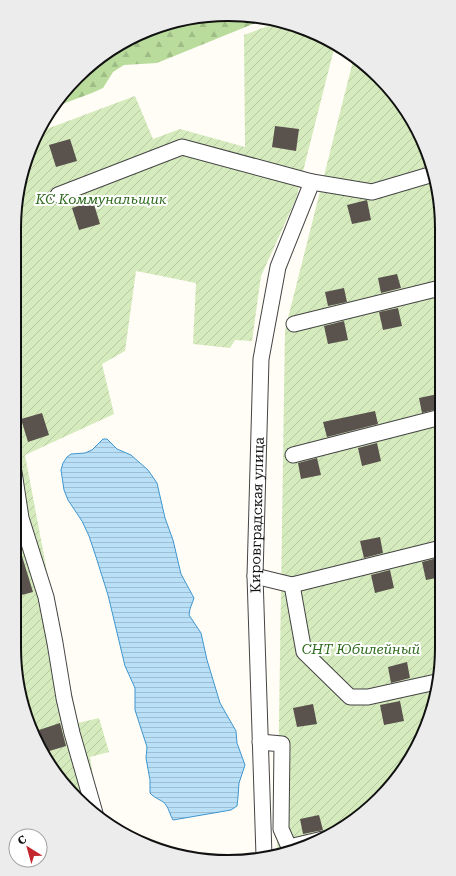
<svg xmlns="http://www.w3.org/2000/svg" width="456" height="876" viewBox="0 0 456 876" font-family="'Roboto Serif',serif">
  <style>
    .forest { fill: url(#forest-firs) }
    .garden { fill: url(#garden-furrows) }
    .water { fill: url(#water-rules); stroke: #3f96cf }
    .building { fill: #5a524d }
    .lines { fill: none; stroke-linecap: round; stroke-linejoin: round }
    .minor-casing { stroke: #444; stroke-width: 17 }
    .minor { stroke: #fff; stroke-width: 15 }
    .labels { text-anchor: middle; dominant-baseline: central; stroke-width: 4; stroke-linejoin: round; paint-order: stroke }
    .park-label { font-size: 14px; font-style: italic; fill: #2f6b1f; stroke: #fff }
    .street-label { font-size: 14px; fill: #111; stroke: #fff }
    .rim { fill: none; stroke: #111; stroke-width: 2 }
  </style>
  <defs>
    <pattern id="forest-firs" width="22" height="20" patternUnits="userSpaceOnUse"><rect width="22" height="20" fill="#b9dc9c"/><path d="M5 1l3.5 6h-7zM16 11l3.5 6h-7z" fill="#9ebc85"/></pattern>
    <pattern id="garden-furrows" width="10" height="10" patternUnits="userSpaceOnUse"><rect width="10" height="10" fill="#d5ebbd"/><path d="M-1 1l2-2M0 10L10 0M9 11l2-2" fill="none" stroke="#b6c8a1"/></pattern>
    <pattern id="water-rules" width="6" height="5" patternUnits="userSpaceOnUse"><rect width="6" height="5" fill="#b9e0f7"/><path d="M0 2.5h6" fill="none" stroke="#9ebfd3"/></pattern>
  </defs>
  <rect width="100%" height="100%" fill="#fffdf5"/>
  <path class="forest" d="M 242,14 L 263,20 L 157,63 L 124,65 L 113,72 L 103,88 L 92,93 L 57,106 L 87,67 L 159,25 Z"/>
  <g class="garden">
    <path d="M 276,23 L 323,36 L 335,45 L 296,199 L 261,276 L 252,341 L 235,340 L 230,348 L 193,344 L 196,283 L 136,271 L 125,351 L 102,364 L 114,414 L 25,455 L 51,593 L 78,723 L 99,718 L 109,752 L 90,757 L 100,818 L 58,778 L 25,717 L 14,648 L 14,214 L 33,144 L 44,130 L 135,96 L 153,139 L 180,129 L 245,147 L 244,35 Z"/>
    <path d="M 354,57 L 369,67 L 398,98 L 426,146 L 440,200 L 442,662 L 420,743 L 379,799 L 322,840 L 277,852 L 285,330 Z"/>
  </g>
  <path class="water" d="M 103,439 L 107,439 L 117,449 L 131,455 L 148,470 L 157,483 L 165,518 L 173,540 L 181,574 L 194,598 L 190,609 L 189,615 L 201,633 L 207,660 L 220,703 L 236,731 L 237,743 L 245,765 L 239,783 L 238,797 L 237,806 L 231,810 L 173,820 C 170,815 169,809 166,805 C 163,800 155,799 150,793 L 150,780 L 146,758 L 147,747 L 135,710 L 135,688 L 125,666 L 108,595 L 97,560 L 89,536 L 82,521 L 68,500 L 64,490 L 61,470 L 63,463 L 67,457 L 71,454 L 85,453 L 92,450 Z"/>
  <g class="building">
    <path d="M 275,126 L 299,129 L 296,151 L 272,147 Z"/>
    <path d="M 70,139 L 77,161 L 56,167 L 49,145 Z"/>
    <path d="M 367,200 L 371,220 L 352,224 L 347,205 Z"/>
    <path d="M 93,201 L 100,224 L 79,230 L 72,208 Z"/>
    <path d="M 397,274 L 401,288 L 381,293 L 378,278 Z"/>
    <path d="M 344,288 L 347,302 L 328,306 L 325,292 Z"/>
    <path d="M 398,308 L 402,326 L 383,330 L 379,312 Z"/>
    <path d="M 344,321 L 348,340 L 328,344 L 324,326 Z"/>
    <path d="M 438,394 L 441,408 L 422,413 L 419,398 Z"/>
    <path d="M 375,411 L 378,424 L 327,437 L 323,422 Z"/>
    <path d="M 42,413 L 49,435 L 28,442 L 21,419 Z"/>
    <path d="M 377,443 L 381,461 L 362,466 L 358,448 Z"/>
    <path d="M 317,458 L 321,475 L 301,479 L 298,463 Z"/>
    <path d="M 380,537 L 383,553 L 364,558 L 360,541 Z"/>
    <path d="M 14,543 L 18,543 L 33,592 L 14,597 Z"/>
    <path d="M 441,557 L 441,577 L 426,580 L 422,562 Z"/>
    <path d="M 390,570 L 394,588 L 375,593 L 371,575 Z"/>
    <path d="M 407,662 L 410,678 L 391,683 L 388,667 Z"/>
    <path d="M 400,701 L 404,721 L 384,725 L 380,705 Z"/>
    <path d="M 313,704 L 317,724 L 297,727 L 293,708 Z"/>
    <path d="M 60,723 L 66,746 L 46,752 L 39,730 Z"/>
    <path d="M 319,815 L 323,830 L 303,834 L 300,819 Z"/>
  </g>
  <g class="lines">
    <defs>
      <g id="minor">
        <path d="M 58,195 L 182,147 L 312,182 L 372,192 L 433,174"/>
        <path d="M 294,324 L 440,288"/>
        <path d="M 293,455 L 441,417"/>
        <path d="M 14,472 L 21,518 L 46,597 L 55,643 L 64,698 L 72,733 L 95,813"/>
        <path d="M 255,576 L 292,585 L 304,652 L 350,697 L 368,697 L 436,682"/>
        <path d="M 292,585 L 441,548"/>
        <path d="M 260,742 L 282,744 L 281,829 L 289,847 L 323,839"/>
        <path id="s1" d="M 264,856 L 255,576 L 261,359 L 278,267 L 312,182"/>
      </g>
    </defs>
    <use href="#minor" class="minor-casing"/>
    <use href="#minor" class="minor"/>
  </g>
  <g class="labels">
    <g class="park-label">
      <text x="101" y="199">КС Коммунальщик</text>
      <text x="361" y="649">СНТ Юбилейный</text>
    </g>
    <g class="street-label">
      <text stroke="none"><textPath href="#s1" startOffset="341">Кировградская улица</textPath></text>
    </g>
  </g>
  <path d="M0 0H456V876H0ZM228 21H228A207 207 0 0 1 435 228V648A207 207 0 0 1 228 855H228A207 207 0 0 1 21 648V228A207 207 0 0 1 228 21Z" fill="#ececec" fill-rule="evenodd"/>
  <path class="rim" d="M228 21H228A207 207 0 0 1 435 228V648A207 207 0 0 1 228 855H228A207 207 0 0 1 21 648V228A207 207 0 0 1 228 21Z"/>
  <g transform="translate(28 848) rotate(323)"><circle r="19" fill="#ffffff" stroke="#a0a0a0"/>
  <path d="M0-3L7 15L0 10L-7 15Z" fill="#c4262e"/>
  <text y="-6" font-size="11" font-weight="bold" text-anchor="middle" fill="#111111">С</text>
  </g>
</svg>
